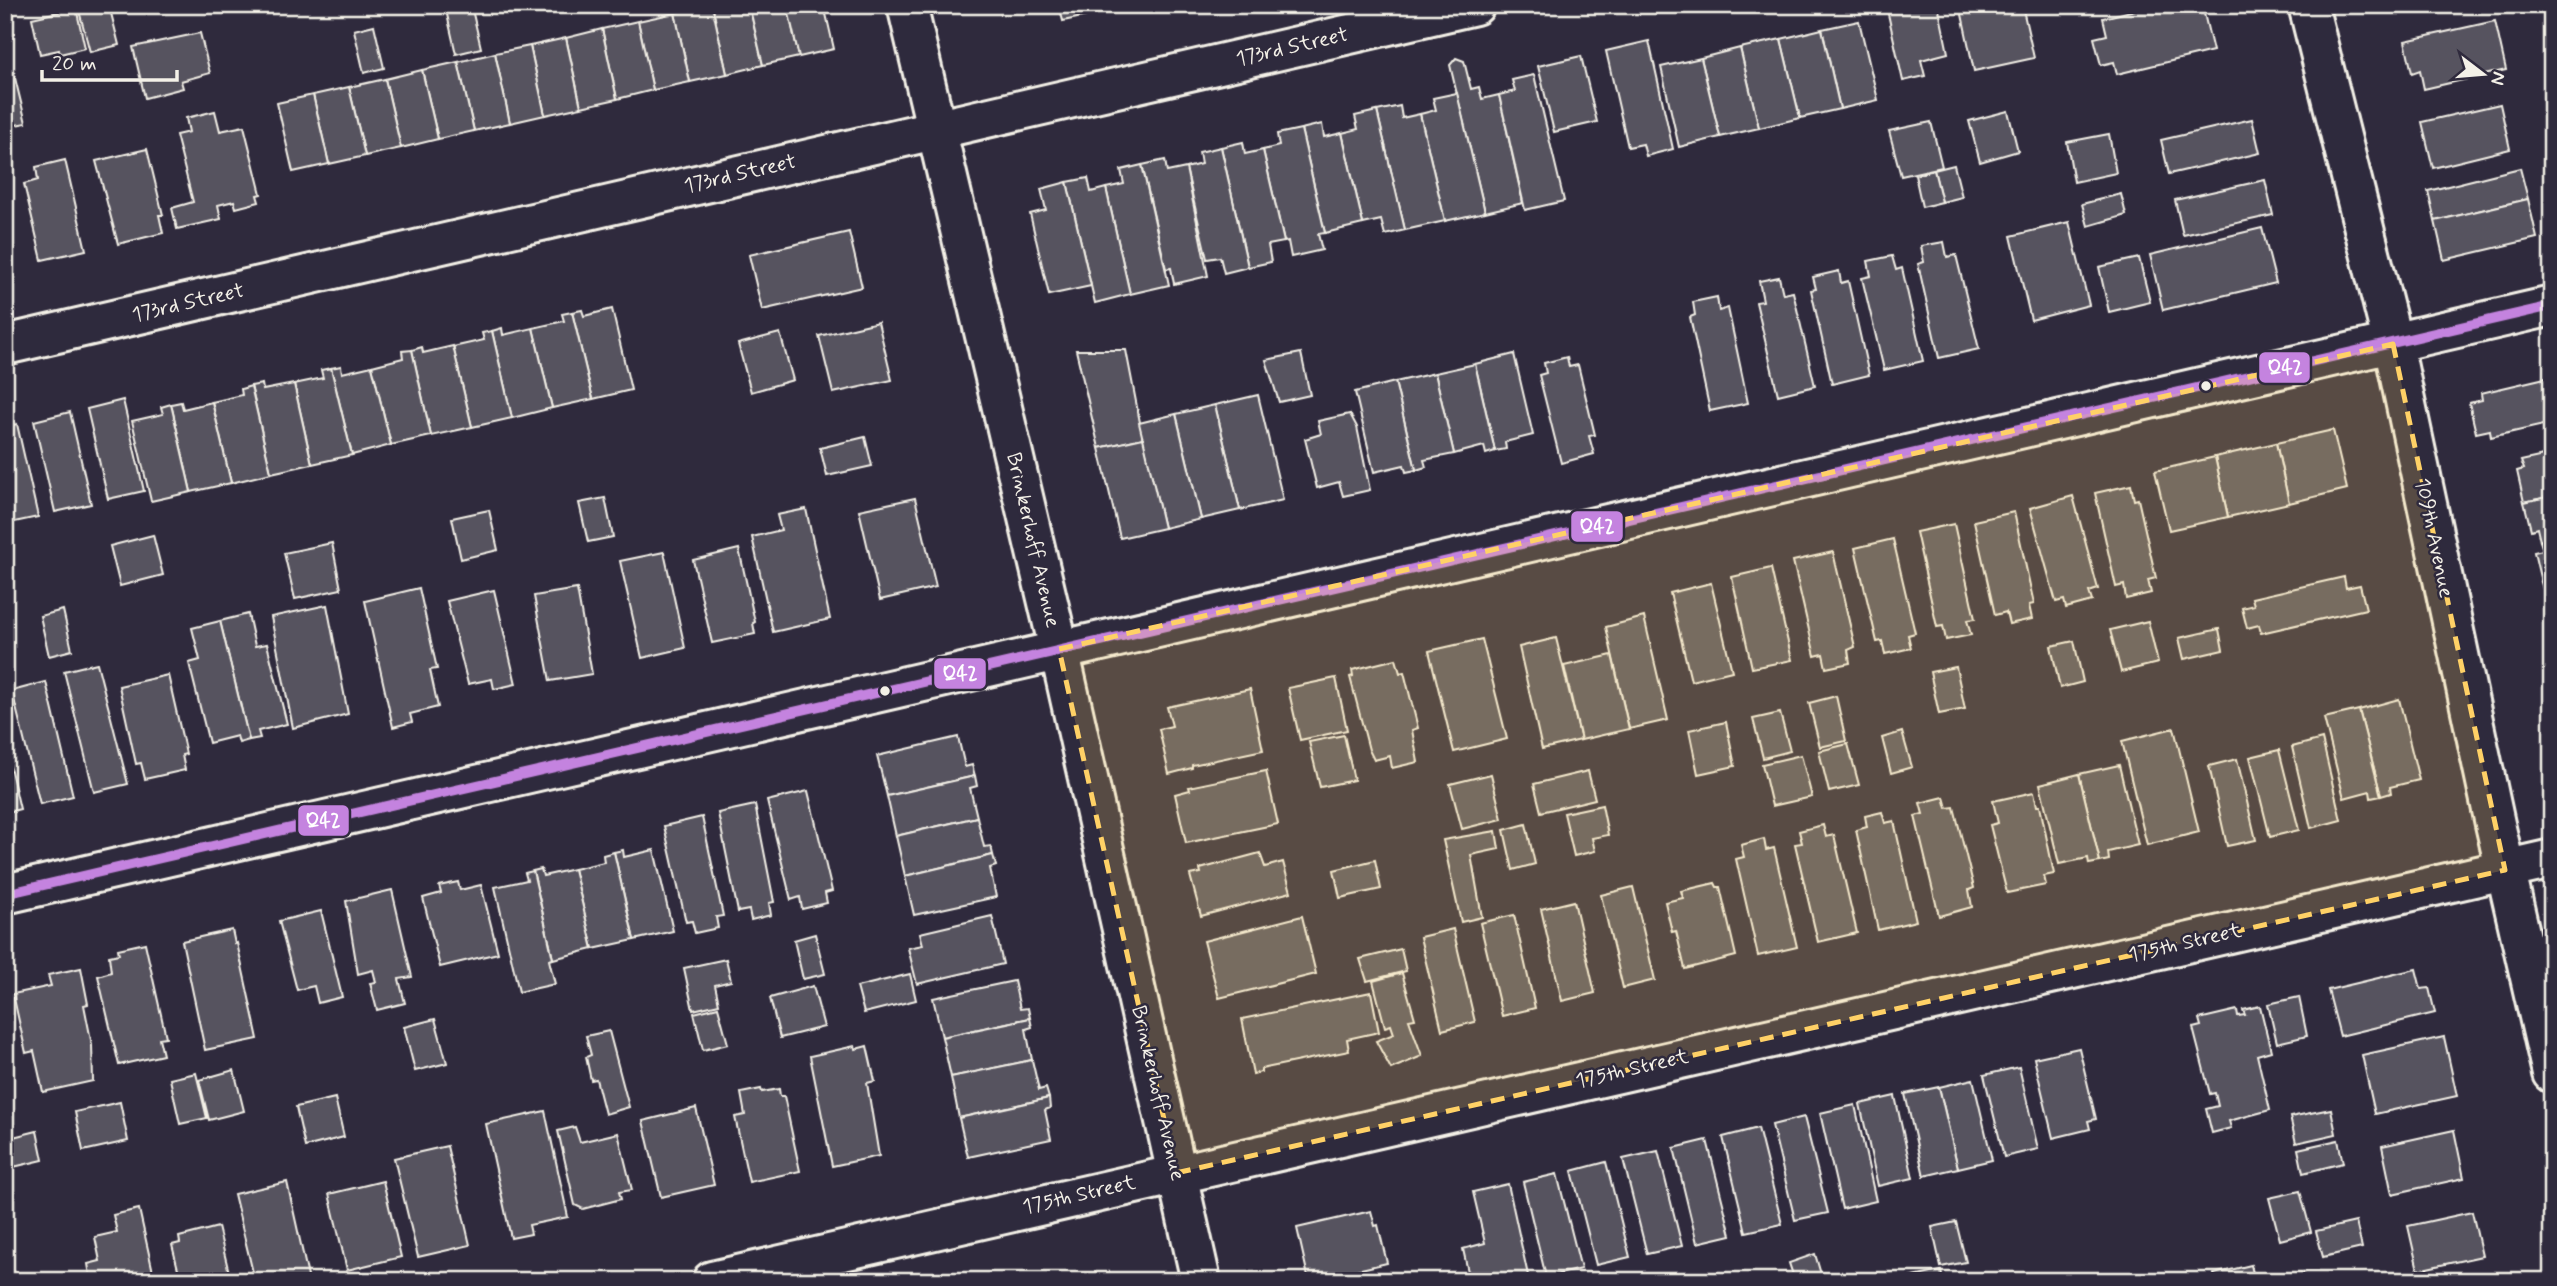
<svg xmlns="http://www.w3.org/2000/svg" width="2557" height="1286" viewBox="0 0 2557 1286" font-family="Mynerve,sans-serif">
  <style>
    .building { fill: #56525f; stroke: #f4f1e8; stroke-width: 2 }
    .lines { fill: none; stroke-linecap: round; stroke-linejoin: round }
    .street-casing { stroke: #f4f1e8; stroke-width: 44 }
    .street { stroke: #2f2a3d; stroke-width: 38 }
    .bus-1-casing { stroke: #2f2a3d; stroke-width: 16 }
    .bus-1 { stroke: #c483df; stroke-width: 10 }
    .marked { fill: #ffd166; fill-opacity: 0.2; stroke: #ffd166; stroke-width: 5; stroke-dasharray: 14 9; stroke-linejoin: round }
    .bus-dot { fill: #f4f1e8; stroke: #2f2a3d; stroke-width: 2.5 }
    .labels { text-anchor: middle; dominant-baseline: central; stroke-width: 5; stroke-linejoin: round; paint-order: stroke }
    .street-label { font-size: 21px; fill: #f4f1e8; stroke: #2f2a3d }
    .line-badge { stroke: #2f2a3d; stroke-width: 2.5 }
    .badge-label { font-size: 19px; text-anchor: middle; font-weight: bold; fill: #fff }
  </style>
  <rect width="100%" height="100%" fill="#2f2a3d"/>
  <filter id="ink" filterUnits="userSpaceOnUse"><feTurbulence type="fractalNoise" baseFrequency=".0143" numOctaves="2"/><feDisplacementMap in="SourceGraphic" scale="14" xChannelSelector="R" yChannelSelector="G"/><feConvolveMatrix kernelMatrix="1 2 1 2 8 2 1 2 1" color-interpolation-filters="sRGB"/></filter>
  <g filter="url(#ink)">
    <g class="building">
      <path d="M 109,5 L 119,45 L 90,52 L 78,7 Z"/>
      <path d="M 471,5 L 481,48 L 456,54 L 446,10 Z"/>
      <path d="M 712,5 L 749,5 L 763,65 L 727,74 Z"/>
      <path d="M 712,5 L 727,74 L 690,82 L 675,13 Z"/>
      <path d="M 749,5 L 787,5 L 799,57 L 763,65 Z"/>
      <path d="M 787,5 L 824,5 L 834,49 L 799,57 Z"/>
      <path d="M 1059,5 L 1114,5 L 1115,10 L 1063,21 Z"/>
      <path d="M 1886,5 L 1938,5 L 1948,53 L 1921,60 L 1925,76 L 1903,81 Z"/>
      <path d="M 1960,5 L 2022,5 L 2034,58 L 1974,71 Z"/>
      <path d="M 2155,5 L 2202,5 L 2213,51 L 2117,74 L 2114,62 L 2101,65 L 2094,38 L 2107,35 L 2103,18 Z"/>
      <path d="M 76,8 L 85,48 L 60,54 L 59,50 L 40,54 L 32,18 Z"/>
      <path d="M 675,13 L 690,82 L 653,90 L 638,21 Z"/>
      <path d="M 638,21 L 653,90 L 617,99 L 602,29 Z"/>
      <path d="M 1859,21 L 1878,100 L 1840,109 L 1822,29 Z"/>
      <path d="M 2495,21 L 2506,70 L 2424,89 L 2420,70 L 2412,73 L 2405,41 Z"/>
      <path d="M 374,25 L 384,68 L 364,73 L 354,30 Z"/>
      <path d="M 602,29 L 617,99 L 581,107 L 566,38 Z"/>
      <path d="M 1822,29 L 1840,109 L 1800,118 L 1781,39 Z"/>
      <path d="M 200,33 L 210,73 L 181,81 L 183,88 L 145,98 L 133,47 Z"/>
      <path d="M 566,38 L 581,107 L 545,115 L 530,46 Z"/>
      <path d="M 1781,39 L 1800,118 L 1759,128 L 1740,48 Z"/>
      <path d="M 1649,41 L 1673,149 L 1646,156 L 1643,144 L 1628,147 L 1606,51 Z"/>
      <path d="M 530,46 L 545,115 L 510,123 L 495,53 Z"/>
      <path d="M 1740,48 L 1759,128 L 1720,137 L 1701,58 Z"/>
      <path d="M 495,53 L 510,123 L 474,131 L 458,62 Z"/>
      <path d="M 1581,56 L 1597,122 L 1554,132 L 1538,66 Z"/>
      <path d="M 1456,58 L 1464,61 L 1471,89 L 1479,87 L 1482,99 L 1499,95 L 1523,203 L 1485,212 L 1450,65 Z"/>
      <path d="M 1701,58 L 1720,137 L 1679,147 L 1661,67 Z"/>
      <path d="M 458,62 L 474,131 L 438,139 L 422,70 Z"/>
      <path d="M 422,70 L 438,139 L 401,148 L 385,79 Z"/>
      <path d="M 14,74 L 26,123 L 5,127 L 5,76 Z"/>
      <path d="M 1534,75 L 1564,201 L 1525,210 L 1499,95 L 1515,91 L 1512,80 Z"/>
      <path d="M 385,79 L 401,148 L 365,156 L 349,87 Z"/>
      <path d="M 349,87 L 365,156 L 329,164 L 313,95 Z"/>
      <path d="M 1457,93 L 1485,212 L 1445,221 L 1420,114 L 1436,110 L 1433,98 Z"/>
      <path d="M 313,95 L 329,164 L 293,172 L 277,103 Z"/>
      <path d="M 2500,104 L 2510,149 L 2433,168 L 2422,122 Z"/>
      <path d="M 1400,106 L 1402,118 L 1420,114 L 1445,221 L 1405,230 L 1377,111 Z"/>
      <path d="M 215,111 L 220,131 L 244,126 L 261,194 L 257,195 L 259,202 L 236,208 L 234,201 L 218,205 L 221,219 L 177,229 L 172,208 L 193,202 L 176,135 L 189,132 L 186,118 Z"/>
      <path d="M 1377,111 L 1405,230 L 1385,235 L 1381,220 L 1363,224 L 1342,133 L 1358,129 L 1355,116 Z"/>
      <path d="M 2008,111 L 2018,151 L 1980,162 L 1969,121 Z"/>
      <path d="M 2252,119 L 2260,153 L 2169,174 L 2161,140 Z"/>
      <path d="M 1931,122 L 1942,167 L 1901,176 L 1889,131 Z"/>
      <path d="M 1322,124 L 1324,137 L 1342,133 L 1363,224 L 1325,233 L 1301,129 Z"/>
      <path d="M 1301,129 L 1325,233 L 1318,234 L 1322,250 L 1291,257 L 1288,241 L 1284,242 L 1263,150 L 1279,146 L 1277,134 Z"/>
      <path d="M 2109,134 L 2116,173 L 2074,182 L 2067,142 Z"/>
      <path d="M 1243,142 L 1245,154 L 1263,150 L 1284,242 L 1268,245 L 1271,262 L 1248,267 L 1221,147 Z"/>
      <path d="M 1221,147 L 1248,267 L 1224,273 L 1220,257 L 1207,259 L 1186,168 L 1201,164 L 1199,152 Z"/>
      <path d="M 147,149 L 163,215 L 159,215 L 163,233 L 118,244 L 96,161 Z"/>
      <path d="M 65,160 L 86,250 L 42,260 L 24,184 L 38,180 L 36,167 Z"/>
      <path d="M 1165,160 L 1167,172 L 1186,168 L 1208,276 L 1174,284 L 1171,268 L 1166,269 L 1142,165 Z"/>
      <path d="M 1142,165 L 1169,285 L 1130,294 L 1106,188 L 1124,184 L 1121,170 Z"/>
      <path d="M 1954,165 L 1962,197 L 1942,202 L 1934,170 Z"/>
      <path d="M 2520,168 L 2528,199 L 2435,221 L 2428,191 Z"/>
      <path d="M 1934,170 L 1942,202 L 1922,207 L 1915,175 Z"/>
      <path d="M 1088,178 L 1091,192 L 1106,188 L 1130,294 L 1095,303 L 1067,182 Z"/>
      <path d="M 2265,180 L 2273,215 L 2183,235 L 2175,200 Z"/>
      <path d="M 1067,182 L 1091,286 L 1049,295 L 1030,214 L 1046,210 L 1041,189 Z"/>
      <path d="M 2121,194 L 2126,215 L 2088,226 L 2082,204 Z"/>
      <path d="M 2528,199 L 2537,238 L 2444,260 L 2435,221 Z"/>
      <path d="M 2069,222 L 2089,305 L 2031,320 L 2011,236 Z"/>
      <path d="M 2262,228 L 2276,283 L 2163,310 L 2150,255 Z"/>
      <path d="M 849,232 L 862,287 L 762,310 L 749,255 Z"/>
      <path d="M 1944,242 L 1947,257 L 1956,255 L 1979,349 L 1939,358 L 1918,264 L 1924,262 L 1921,246 Z"/>
      <path d="M 1892,256 L 1896,270 L 1902,268 L 1923,361 L 1884,370 L 1862,278 L 1871,276 L 1868,261 Z"/>
      <path d="M 2139,258 L 2150,302 L 2109,312 L 2099,267 Z"/>
      <path d="M 1839,271 L 1841,283 L 1848,281 L 1869,375 L 1832,384 L 1811,290 L 1816,289 L 1813,277 Z"/>
      <path d="M 1779,277 L 1783,294 L 1793,292 L 1815,386 L 1778,395 L 1756,302 L 1763,301 L 1759,281 Z"/>
      <path d="M 1717,297 L 1719,311 L 1728,308 L 1748,403 L 1710,411 L 1690,317 L 1695,315 L 1693,302 Z"/>
      <path d="M 612,309 L 631,390 L 593,399 L 572,312 L 582,310 L 584,316 Z"/>
      <path d="M 572,312 L 593,399 L 552,408 L 533,328 L 564,321 L 562,314 Z"/>
      <path d="M 878,322 L 892,380 L 833,393 L 819,336 Z"/>
      <path d="M 502,328 L 503,335 L 533,328 L 552,408 L 512,418 L 492,331 Z"/>
      <path d="M 492,331 L 512,418 L 472,427 L 453,347 L 484,340 L 482,333 Z"/>
      <path d="M 780,333 L 793,380 L 751,392 L 738,344 Z"/>
      <path d="M 453,346 L 472,427 L 431,436 L 412,350 L 422,347 L 423,353 Z"/>
      <path d="M 412,350 L 431,436 L 391,445 L 372,366 L 403,358 L 402,351 Z"/>
      <path d="M 1076,350 L 1126,350 L 1143,438 L 1099,448 Z"/>
      <path d="M 1301,353 L 1310,395 L 1279,402 L 1266,360 Z"/>
      <path d="M 1514,354 L 1533,435 L 1505,442 L 1506,449 L 1495,451 L 1475,364 Z"/>
      <path d="M 1567,357 L 1569,367 L 1578,365 L 1595,435 L 1589,436 L 1594,454 L 1561,463 L 1539,375 L 1546,373 L 1544,363 Z"/>
      <path d="M 1475,364 L 1495,451 L 1486,454 L 1484,446 L 1454,454 L 1435,373 Z"/>
      <path d="M 341,366 L 342,373 L 372,366 L 391,445 L 352,455 L 331,368 Z"/>
      <path d="M 331,368 L 352,455 L 312,464 L 294,384 L 323,378 L 321,370 Z"/>
      <path d="M 1435,373 L 1454,454 L 1424,460 L 1426,467 L 1416,470 L 1395,382 Z"/>
      <path d="M 2545,378 L 2552,423 L 2491,437 L 2490,430 L 2476,433 L 2469,403 L 2482,400 L 2481,393 Z"/>
      <path d="M 1395,382 L 1416,470 L 1406,472 L 1404,465 L 1374,472 L 1355,392 Z"/>
      <path d="M 262,384 L 263,390 L 294,384 L 312,464 L 271,473 L 251,386 Z"/>
      <path d="M 251,386 L 271,473 L 231,483 L 212,402 L 242,395 L 241,389 Z"/>
      <path d="M 1258,395 L 1283,500 L 1240,510 L 1215,405 Z"/>
      <path d="M 123,400 L 144,491 L 108,499 L 87,409 Z"/>
      <path d="M 181,402 L 183,409 L 212,402 L 231,483 L 191,492 L 171,404 Z"/>
      <path d="M 171,404 L 191,492 L 151,501 L 132,421 L 163,414 L 161,407 Z"/>
      <path d="M 1215,405 L 1240,510 L 1201,519 L 1176,414 Z"/>
      <path d="M 70,412 L 91,504 L 55,512 L 34,421 Z"/>
      <path d="M 1176,414 L 1201,519 L 1164,528 L 1139,423 Z"/>
      <path d="M 1350,414 L 1357,427 L 1370,490 L 1343,496 L 1339,482 L 1317,488 L 1305,439 L 1321,434 L 1318,421 Z"/>
      <path d="M 17,424 L 38,517 L 5,524 L 5,427 Z"/>
      <path d="M 2333,430 L 2347,489 L 2289,503 L 2276,443 Z"/>
      <path d="M 865,437 L 872,466 L 827,476 L 820,448 Z"/>
      <path d="M 1143,438 L 1164,528 L 1120,538 L 1099,448 Z"/>
      <path d="M 2276,443 L 2289,503 L 2228,517 L 2215,457 Z"/>
      <path d="M 2552,454 L 2552,496 L 2524,502 L 2517,471 L 2524,469 L 2521,461 Z"/>
      <path d="M 2215,457 L 2228,517 L 2169,530 L 2155,471 Z"/>
      <path d="M 2131,485 L 2134,500 L 2138,499 L 2156,578 L 2148,580 L 2151,593 L 2126,599 L 2124,585 L 2116,587 L 2095,493 Z"/>
      <path d="M 2073,496 L 2098,589 L 2089,592 L 2092,601 L 2066,608 L 2064,600 L 2056,602 L 2030,508 Z"/>
      <path d="M 2552,496 L 2552,538 L 2540,541 L 2537,528 L 2531,530 L 2524,502 Z"/>
      <path d="M 605,498 L 613,537 L 588,542 L 579,503 Z"/>
      <path d="M 915,498 L 936,587 L 880,600 L 859,510 Z"/>
      <path d="M 806,509 L 830,619 L 773,632 L 752,537 L 781,530 L 777,515 Z"/>
      <path d="M 489,510 L 498,550 L 461,559 L 452,518 Z"/>
      <path d="M 2014,512 L 2034,604 L 2029,605 L 2032,619 L 2009,624 L 2006,612 L 1995,615 L 1974,521 Z"/>
      <path d="M 1954,524 L 1975,619 L 1967,620 L 1971,635 L 1946,640 L 1943,626 L 1937,627 L 1916,532 Z"/>
      <path d="M 153,535 L 163,575 L 120,586 L 110,546 Z"/>
      <path d="M 2552,538 L 2552,579 L 2541,582 L 2534,552 L 2543,550 L 2540,541 Z"/>
      <path d="M 1893,539 L 1915,633 L 1908,635 L 1911,648 L 1885,654 L 1882,641 L 1877,642 L 1855,548 Z"/>
      <path d="M 332,543 L 341,589 L 295,599 L 284,553 Z"/>
      <path d="M 739,549 L 755,622 L 753,623 L 755,634 L 712,643 L 693,560 Z"/>
      <path d="M 664,552 L 685,648 L 642,658 L 620,561 Z"/>
      <path d="M 1833,552 L 1855,647 L 1848,650 L 1850,663 L 1826,668 L 1823,654 L 1815,656 L 1793,561 Z"/>
      <path d="M 1771,568 L 1792,660 L 1752,668 L 1732,577 Z"/>
      <path d="M 2344,577 L 2346,588 L 2360,585 L 2366,609 L 2261,633 L 2259,625 L 2247,628 L 2242,608 L 2254,605 L 2252,598 Z"/>
      <path d="M 2552,579 L 2552,611 L 2549,611 L 2541,582 Z"/>
      <path d="M 1711,583 L 1732,671 L 1691,681 L 1670,593 Z"/>
      <path d="M 419,588 L 437,669 L 430,670 L 438,707 L 410,714 L 412,722 L 393,727 L 365,601 Z"/>
      <path d="M 577,589 L 592,674 L 550,681 L 534,596 Z"/>
      <path d="M 494,590 L 516,684 L 494,689 L 492,679 L 468,684 L 447,601 Z"/>
      <path d="M 327,605 L 348,714 L 293,728 L 271,617 Z"/>
      <path d="M 63,610 L 72,650 L 49,656 L 40,616 Z"/>
      <path d="M 248,614 L 255,646 L 267,644 L 287,724 L 258,731 L 260,738 L 249,740 L 220,621 Z"/>
      <path d="M 1644,617 L 1668,720 L 1629,729 L 1606,627 Z"/>
      <path d="M 220,621 L 249,740 L 239,743 L 237,736 L 209,743 L 189,663 L 200,660 L 192,628 Z"/>
      <path d="M 2148,621 L 2158,663 L 2121,672 L 2110,630 Z"/>
      <path d="M 2219,629 L 2223,650 L 2184,659 L 2179,638 Z"/>
      <path d="M 1556,638 L 1581,740 L 1542,749 L 1519,647 Z"/>
      <path d="M 1482,639 L 1507,739 L 1454,752 L 1429,651 Z"/>
      <path d="M 2074,641 L 2083,682 L 2060,688 L 2051,646 Z"/>
      <path d="M 1612,655 L 1629,729 L 1581,740 L 1564,666 Z"/>
      <path d="M 1396,659 L 1400,673 L 1404,672 L 1418,728 L 1412,730 L 1418,762 L 1392,768 L 1390,756 L 1374,760 L 1369,750 L 1350,677 L 1353,676 L 1352,670 Z"/>
      <path d="M 97,663 L 128,784 L 94,792 L 64,671 Z"/>
      <path d="M 1956,667 L 1965,709 L 1939,714 L 1930,672 Z"/>
      <path d="M 168,675 L 186,754 L 182,755 L 185,770 L 145,779 L 141,763 L 136,764 L 119,686 Z"/>
      <path d="M 1336,678 L 1347,730 L 1300,740 L 1288,688 Z"/>
      <path d="M 46,682 L 73,796 L 40,804 L 12,691 Z"/>
      <path d="M 1250,689 L 1263,750 L 1192,765 L 1192,768 L 1169,774 L 1159,729 L 1172,726 L 1167,707 Z"/>
      <path d="M 1836,696 L 1846,741 L 1820,747 L 1809,703 Z"/>
      <path d="M 2399,699 L 2419,780 L 2390,787 L 2391,793 L 2381,796 L 2359,710 Z"/>
      <path d="M 2359,710 L 2381,796 L 2371,798 L 2370,791 L 2344,798 L 2324,718 Z"/>
      <path d="M 1780,713 L 1790,751 L 1763,758 L 1753,719 Z"/>
      <path d="M 1726,722 L 1735,766 L 1698,774 L 1689,730 Z"/>
      <path d="M 2174,728 L 2199,832 L 2147,845 L 2122,741 Z"/>
      <path d="M 1902,732 L 1912,767 L 1891,773 L 1882,738 Z"/>
      <path d="M 1344,735 L 1354,780 L 1320,787 L 1309,742 Z"/>
      <path d="M 958,737 L 965,767 L 972,765 L 975,776 L 887,796 L 877,756 Z"/>
      <path d="M 2322,739 L 2341,820 L 2311,828 L 2292,747 Z"/>
      <path d="M 1848,744 L 1859,785 L 1829,792 L 1819,751 Z"/>
      <path d="M 5,745 L 20,809 L 5,813 Z"/>
      <path d="M 2279,750 L 2299,830 L 2270,837 L 2250,757 Z"/>
      <path d="M 1801,755 L 1812,797 L 1772,806 L 1762,764 Z"/>
      <path d="M 2237,759 L 2256,840 L 2227,846 L 2209,766 Z"/>
      <path d="M 2119,765 L 2138,845 L 2108,852 L 2109,860 L 2100,862 L 2079,774 Z"/>
      <path d="M 1266,771 L 1278,824 L 1186,843 L 1175,794 L 1190,790 L 1189,787 Z"/>
      <path d="M 1588,771 L 1595,799 L 1541,812 L 1534,784 Z"/>
      <path d="M 1491,774 L 1502,819 L 1462,829 L 1450,784 Z"/>
      <path d="M 2079,774 L 2100,862 L 2089,864 L 2088,858 L 2059,864 L 2040,784 Z"/>
      <path d="M 975,776 L 977,786 L 970,788 L 977,817 L 896,836 L 887,796 Z"/>
      <path d="M 808,791 L 832,891 L 825,893 L 827,903 L 802,909 L 800,897 L 791,900 L 767,801 Z"/>
      <path d="M 2034,792 L 2037,806 L 2040,806 L 2054,874 L 2044,876 L 2046,885 L 2007,893 L 1990,825 L 1998,823 L 1993,801 Z"/>
      <path d="M 1944,797 L 1947,808 L 1954,807 L 1974,888 L 1969,890 L 1972,907 L 1939,916 L 1915,816 L 1923,814 L 1920,803 Z"/>
      <path d="M 755,805 L 774,902 L 769,903 L 771,915 L 751,920 L 749,910 L 738,912 L 718,813 Z"/>
      <path d="M 1602,805 L 1608,835 L 1592,838 L 1595,851 L 1574,856 L 1564,813 Z"/>
      <path d="M 1882,812 L 1885,823 L 1894,821 L 1916,921 L 1878,930 L 1856,830 L 1867,827 L 1865,816 Z"/>
      <path d="M 702,817 L 723,916 L 716,917 L 718,928 L 695,933 L 692,921 L 686,922 L 664,826 Z"/>
      <path d="M 977,817 L 984,847 L 991,846 L 993,855 L 905,876 L 896,836 Z"/>
      <path d="M 1526,824 L 1535,864 L 1513,870 L 1504,830 Z"/>
      <path d="M 1823,825 L 1826,837 L 1834,835 L 1857,933 L 1818,942 L 1795,844 L 1802,843 L 1799,831 Z"/>
      <path d="M 1496,831 L 1499,849 L 1471,855 L 1482,917 L 1461,922 L 1443,840 Z"/>
      <path d="M 1764,839 L 1766,850 L 1774,848 L 1797,947 L 1758,956 L 1736,859 L 1744,857 L 1741,845 Z"/>
      <path d="M 623,850 L 624,857 L 654,850 L 673,931 L 634,940 L 614,852 Z"/>
      <path d="M 614,852 L 634,940 L 593,949 L 574,869 L 604,862 L 603,855 Z"/>
      <path d="M 1260,853 L 1265,867 L 1283,862 L 1291,892 L 1201,916 L 1190,875 L 1201,873 L 1200,869 Z"/>
      <path d="M 993,855 L 996,866 L 990,868 L 996,897 L 914,915 L 905,876 Z"/>
      <path d="M 1375,860 L 1381,889 L 1340,898 L 1334,870 Z"/>
      <path d="M 541,869 L 543,876 L 574,869 L 593,949 L 553,959 L 533,871 Z"/>
      <path d="M 533,871 L 553,959 L 549,960 L 555,984 L 519,992 L 495,887 L 527,880 L 525,873 Z"/>
      <path d="M 458,882 L 460,890 L 481,885 L 498,953 L 440,967 L 423,898 L 441,893 L 439,886 Z"/>
      <path d="M 1715,883 L 1717,887 L 1720,887 L 1736,956 L 1685,969 L 1676,931 L 1672,932 L 1665,902 L 1683,898 L 1681,891 Z"/>
      <path d="M 1633,887 L 1655,980 L 1623,988 L 1601,895 Z"/>
      <path d="M 392,890 L 412,977 L 399,979 L 405,1003 L 377,1010 L 370,983 L 376,982 L 373,970 L 358,974 L 346,901 Z"/>
      <path d="M 1574,901 L 1595,993 L 1562,1001 L 1541,909 Z"/>
      <path d="M 321,911 L 342,997 L 318,1003 L 314,986 L 297,990 L 279,921 Z"/>
      <path d="M 1514,915 L 1535,1008 L 1502,1016 L 1480,923 Z"/>
      <path d="M 992,916 L 1003,964 L 917,984 L 908,948 L 923,945 L 920,933 Z"/>
      <path d="M 1302,916 L 1316,974 L 1219,998 L 1204,941 Z"/>
      <path d="M 1453,929 L 1475,1022 L 1442,1030 L 1420,937 Z"/>
      <path d="M 232,930 L 235,944 L 237,943 L 258,1039 L 205,1050 L 182,941 Z"/>
      <path d="M 815,934 L 825,974 L 803,979 L 794,940 Z"/>
      <path d="M 145,943 L 166,1037 L 159,1038 L 163,1055 L 119,1065 L 98,976 L 111,972 L 109,956 L 119,954 L 118,949 Z"/>
      <path d="M 1401,949 L 1406,971 L 1367,981 L 1360,959 Z"/>
      <path d="M 726,959 L 731,981 L 715,985 L 719,1004 L 693,1010 L 684,968 Z"/>
      <path d="M 81,968 L 88,1004 L 84,1005 L 92,1045 L 93,1081 L 43,1092 L 34,1051 L 26,1053 L 13,994 L 51,986 L 48,975 Z"/>
      <path d="M 2416,969 L 2421,989 L 2429,988 L 2435,1013 L 2340,1036 L 2328,990 Z"/>
      <path d="M 1402,973 L 1415,1019 L 1409,1020 L 1422,1056 L 1391,1069 L 1376,1041 L 1394,1034 L 1391,1025 L 1385,1027 L 1373,981 Z"/>
      <path d="M 910,974 L 916,1000 L 864,1013 L 857,987 Z"/>
      <path d="M 1014,981 L 1020,1009 L 1028,1008 L 1030,1018 L 942,1037 L 933,998 Z"/>
      <path d="M 813,986 L 824,1027 L 780,1038 L 770,998 Z"/>
      <path d="M 1371,992 L 1379,1032 L 1347,1039 L 1349,1051 L 1261,1069 L 1261,1072 L 1253,1074 L 1242,1019 Z"/>
      <path d="M 2299,997 L 2307,1036 L 2277,1043 L 2268,1004 Z"/>
      <path d="M 2260,1006 L 2271,1051 L 2257,1055 L 2270,1110 L 2229,1121 L 2231,1128 L 2212,1133 L 2206,1109 L 2218,1106 L 2215,1093 L 2210,1094 L 2193,1028 L 2201,1026 L 2199,1019 L 2237,1010 L 2238,1016 L 2245,1015 L 2243,1010 Z"/>
      <path d="M 718,1007 L 728,1044 L 703,1050 L 694,1013 Z"/>
      <path d="M 1030,1018 L 1032,1027 L 1026,1029 L 1032,1060 L 951,1077 L 942,1037 Z"/>
      <path d="M 435,1019 L 447,1063 L 415,1071 L 404,1027 Z"/>
      <path d="M 609,1031 L 629,1107 L 605,1114 L 596,1079 L 591,1080 L 586,1057 L 591,1055 L 586,1036 Z"/>
      <path d="M 2444,1037 L 2457,1096 L 2375,1114 L 2362,1055 Z"/>
      <path d="M 855,1046 L 856,1049 L 867,1046 L 875,1081 L 867,1083 L 879,1156 L 832,1166 L 810,1056 Z"/>
      <path d="M 2079,1048 L 2096,1119 L 2088,1121 L 2090,1129 L 2053,1138 L 2034,1058 Z"/>
      <path d="M 1032,1060 L 1039,1090 L 1046,1088 L 1049,1098 L 959,1118 L 951,1077 Z"/>
      <path d="M 2019,1067 L 2038,1149 L 2004,1157 L 1984,1075 Z"/>
      <path d="M 234,1070 L 244,1111 L 209,1120 L 199,1080 Z"/>
      <path d="M 196,1073 L 207,1118 L 180,1124 L 170,1079 Z"/>
      <path d="M 1973,1079 L 1992,1160 L 1958,1168 L 1939,1087 Z"/>
      <path d="M 1939,1087 L 1958,1168 L 1924,1176 L 1905,1094 Z"/>
      <path d="M 761,1089 L 762,1092 L 779,1089 L 780,1096 L 784,1096 L 800,1171 L 749,1182 L 735,1117 L 745,1115 L 741,1093 Z"/>
      <path d="M 1895,1096 L 1913,1178 L 1878,1186 L 1860,1104 Z"/>
      <path d="M 335,1098 L 344,1137 L 305,1147 L 296,1107 Z"/>
      <path d="M 1049,1098 L 1050,1108 L 1045,1110 L 1051,1139 L 968,1157 L 959,1118 Z"/>
      <path d="M 120,1102 L 128,1141 L 83,1151 L 75,1112 Z"/>
      <path d="M 1855,1105 L 1876,1201 L 1842,1209 L 1820,1113 Z"/>
      <path d="M 696,1108 L 714,1185 L 661,1197 L 643,1121 Z"/>
      <path d="M 2331,1109 L 2336,1134 L 2296,1143 L 2290,1117 Z"/>
      <path d="M 545,1111 L 568,1217 L 529,1225 L 531,1234 L 511,1238 L 486,1124 Z"/>
      <path d="M 1804,1117 L 1828,1213 L 1795,1220 L 1772,1125 Z"/>
      <path d="M 575,1127 L 580,1142 L 618,1133 L 632,1190 L 619,1192 L 621,1199 L 583,1209 L 575,1205 L 558,1131 Z"/>
      <path d="M 1758,1128 L 1782,1224 L 1746,1232 L 1723,1137 Z"/>
      <path d="M 2454,1130 L 2464,1178 L 2392,1194 L 2382,1146 Z"/>
      <path d="M 37,1131 L 43,1160 L 5,1169 L 5,1139 Z"/>
      <path d="M 1707,1140 L 1731,1235 L 1697,1243 L 1674,1148 Z"/>
      <path d="M 2338,1140 L 2343,1163 L 2303,1173 L 2298,1149 Z"/>
      <path d="M 447,1146 L 470,1245 L 418,1257 L 394,1158 Z"/>
      <path d="M 1658,1151 L 1682,1246 L 1647,1254 L 1623,1159 Z"/>
      <path d="M 1606,1162 L 1630,1257 L 1596,1265 L 1572,1171 Z"/>
      <path d="M 1557,1174 L 1581,1269 L 1546,1277 L 1523,1182 Z"/>
      <path d="M 383,1181 L 401,1257 L 347,1270 L 329,1194 Z"/>
      <path d="M 287,1182 L 309,1281 L 255,1281 L 234,1194 Z"/>
      <path d="M 1508,1184 L 1529,1280 L 1470,1281 L 1463,1249 L 1485,1243 L 1473,1192 Z"/>
      <path d="M 2300,1191 L 2311,1232 L 2280,1240 L 2269,1198 Z"/>
      <path d="M 139,1209 L 155,1281 L 91,1281 L 88,1264 L 100,1261 L 95,1237 L 117,1232 L 113,1215 Z"/>
      <path d="M 1371,1211 L 1375,1226 L 1378,1225 L 1387,1263 L 1309,1281 L 1297,1228 Z"/>
      <path d="M 2472,1212 L 2482,1256 L 2418,1270 L 2408,1226 Z"/>
      <path d="M 1956,1222 L 1966,1262 L 1941,1267 L 1932,1227 Z"/>
      <path d="M 2356,1222 L 2362,1248 L 2323,1257 L 2316,1231 Z"/>
      <path d="M 218,1227 L 231,1281 L 181,1281 L 172,1245 L 180,1243 L 179,1237 Z"/>
      <path d="M 1815,1254 L 1823,1281 L 1795,1281 L 1789,1263 Z"/>
      <path d="M 2251,1265 L 2255,1281 L 2216,1281 L 2214,1274 Z"/>
      <path d="M 1941,1271 L 1943,1281 L 1904,1281 L 1904,1279 Z"/>
      <path d="M 2303,1273 L 2305,1281 L 2270,1281 Z"/>
    </g>
    <g class="lines">
      <defs>
        <g id="street">
          <path d="M 907,5 L 1059,649 L 1201,1281"/>
          <path d="M 2308,5 L 2393,344 L 2495,824 L 2552,1073"/>
          <path d="M 5,345 L 1475,5"/>
          <path d="M 5,894 L 2552,306"/>
          <path d="M 712,1281 L 2552,859"/>
        </g>
      </defs>
      <use href="#street" class="street-casing"/>
      <use href="#street" class="street"/>
      <defs>
        <path id="bus-1" d="M 5,894 L 2552,306"/>
      </defs>
      <use href="#bus-1" class="bus-1-casing"/>
      <use href="#bus-1" class="bus-1"/>
    </g>
  </g>
  <path class="marked" d="M 2393,344 L 2505,870 L 1176,1173 L 1059,649 Z"/>
  <g class="bus-dot">
    <circle cx="2206" cy="386" r="6"/>
    <circle cx="885" cy="691" r="6"/>
  </g>
  <g class="labels">
    <g class="street-label">
      <text transform="translate(1292 47) rotate(-13)">173rd Street</text>
      <text transform="translate(740 174) rotate(-13)">173rd Street</text>
      <text transform="translate(188 303) rotate(-13)">173rd Street</text>
      <text transform="translate(2434 538) rotate(78)">109th Avenue</text>
      <text transform="translate(1033 540) rotate(77)">Brinkerhoff Avenue</text>
      <text transform="translate(2185 943) rotate(-13)">175th Street</text>
      <text transform="translate(1632 1069) rotate(-13)">175th Street</text>
      <text transform="translate(1158 1093) rotate(77)">Brinkerhoff Avenue</text>
      <text transform="translate(1079 1195) rotate(-13)">175th Street</text>
    </g>
  </g>
  <g class="line-badge">
    <rect x="2258" y="351" width="53" height="33" rx="7" fill="#c483df"/>
    <rect x="1570" y="510" width="54" height="33" rx="7" fill="#c483df"/>
    <rect x="933" y="657" width="54" height="33" rx="7" fill="#c483df"/>
    <rect x="297" y="804" width="53" height="33" rx="7" fill="#c483df"/>
  </g>
  <g class="badge-label">
    <text x="2285" y="374">Q42</text>
    <text x="1597" y="533">Q42</text>
    <text x="960" y="680">Q42</text>
    <text x="323" y="827">Q42</text>
  </g>
  <rect width="2557" height="1286" fill="none" stroke="#2f2a3d" stroke-width="28"/>
  <rect x="14" y="14" width="2529" height="1258" fill="none" stroke="#f4f1e8" stroke-width="2.5" filter="url(#ink)"/>
  <g transform="translate(2483 74) rotate(106)" stroke="#2f2a3d" stroke-width="5" paint-order="stroke">
  <path d="M0-5L12 26L0 18L-12 26Z" fill="#f4f1e8"/>
  <text y="-10" font-size="19" font-weight="bold" text-anchor="middle" fill="#f4f1e8">N</text>
  </g>
  <path d="M42 70v10h135v-10" fill="none" stroke="#f4f1e8" stroke-width="3.5"/>
  <text x="52" y="70" font-size="21" fill="#f4f1e8" stroke="#2f2a3d" stroke-width="5" paint-order="stroke">20 m</text>
</svg>
